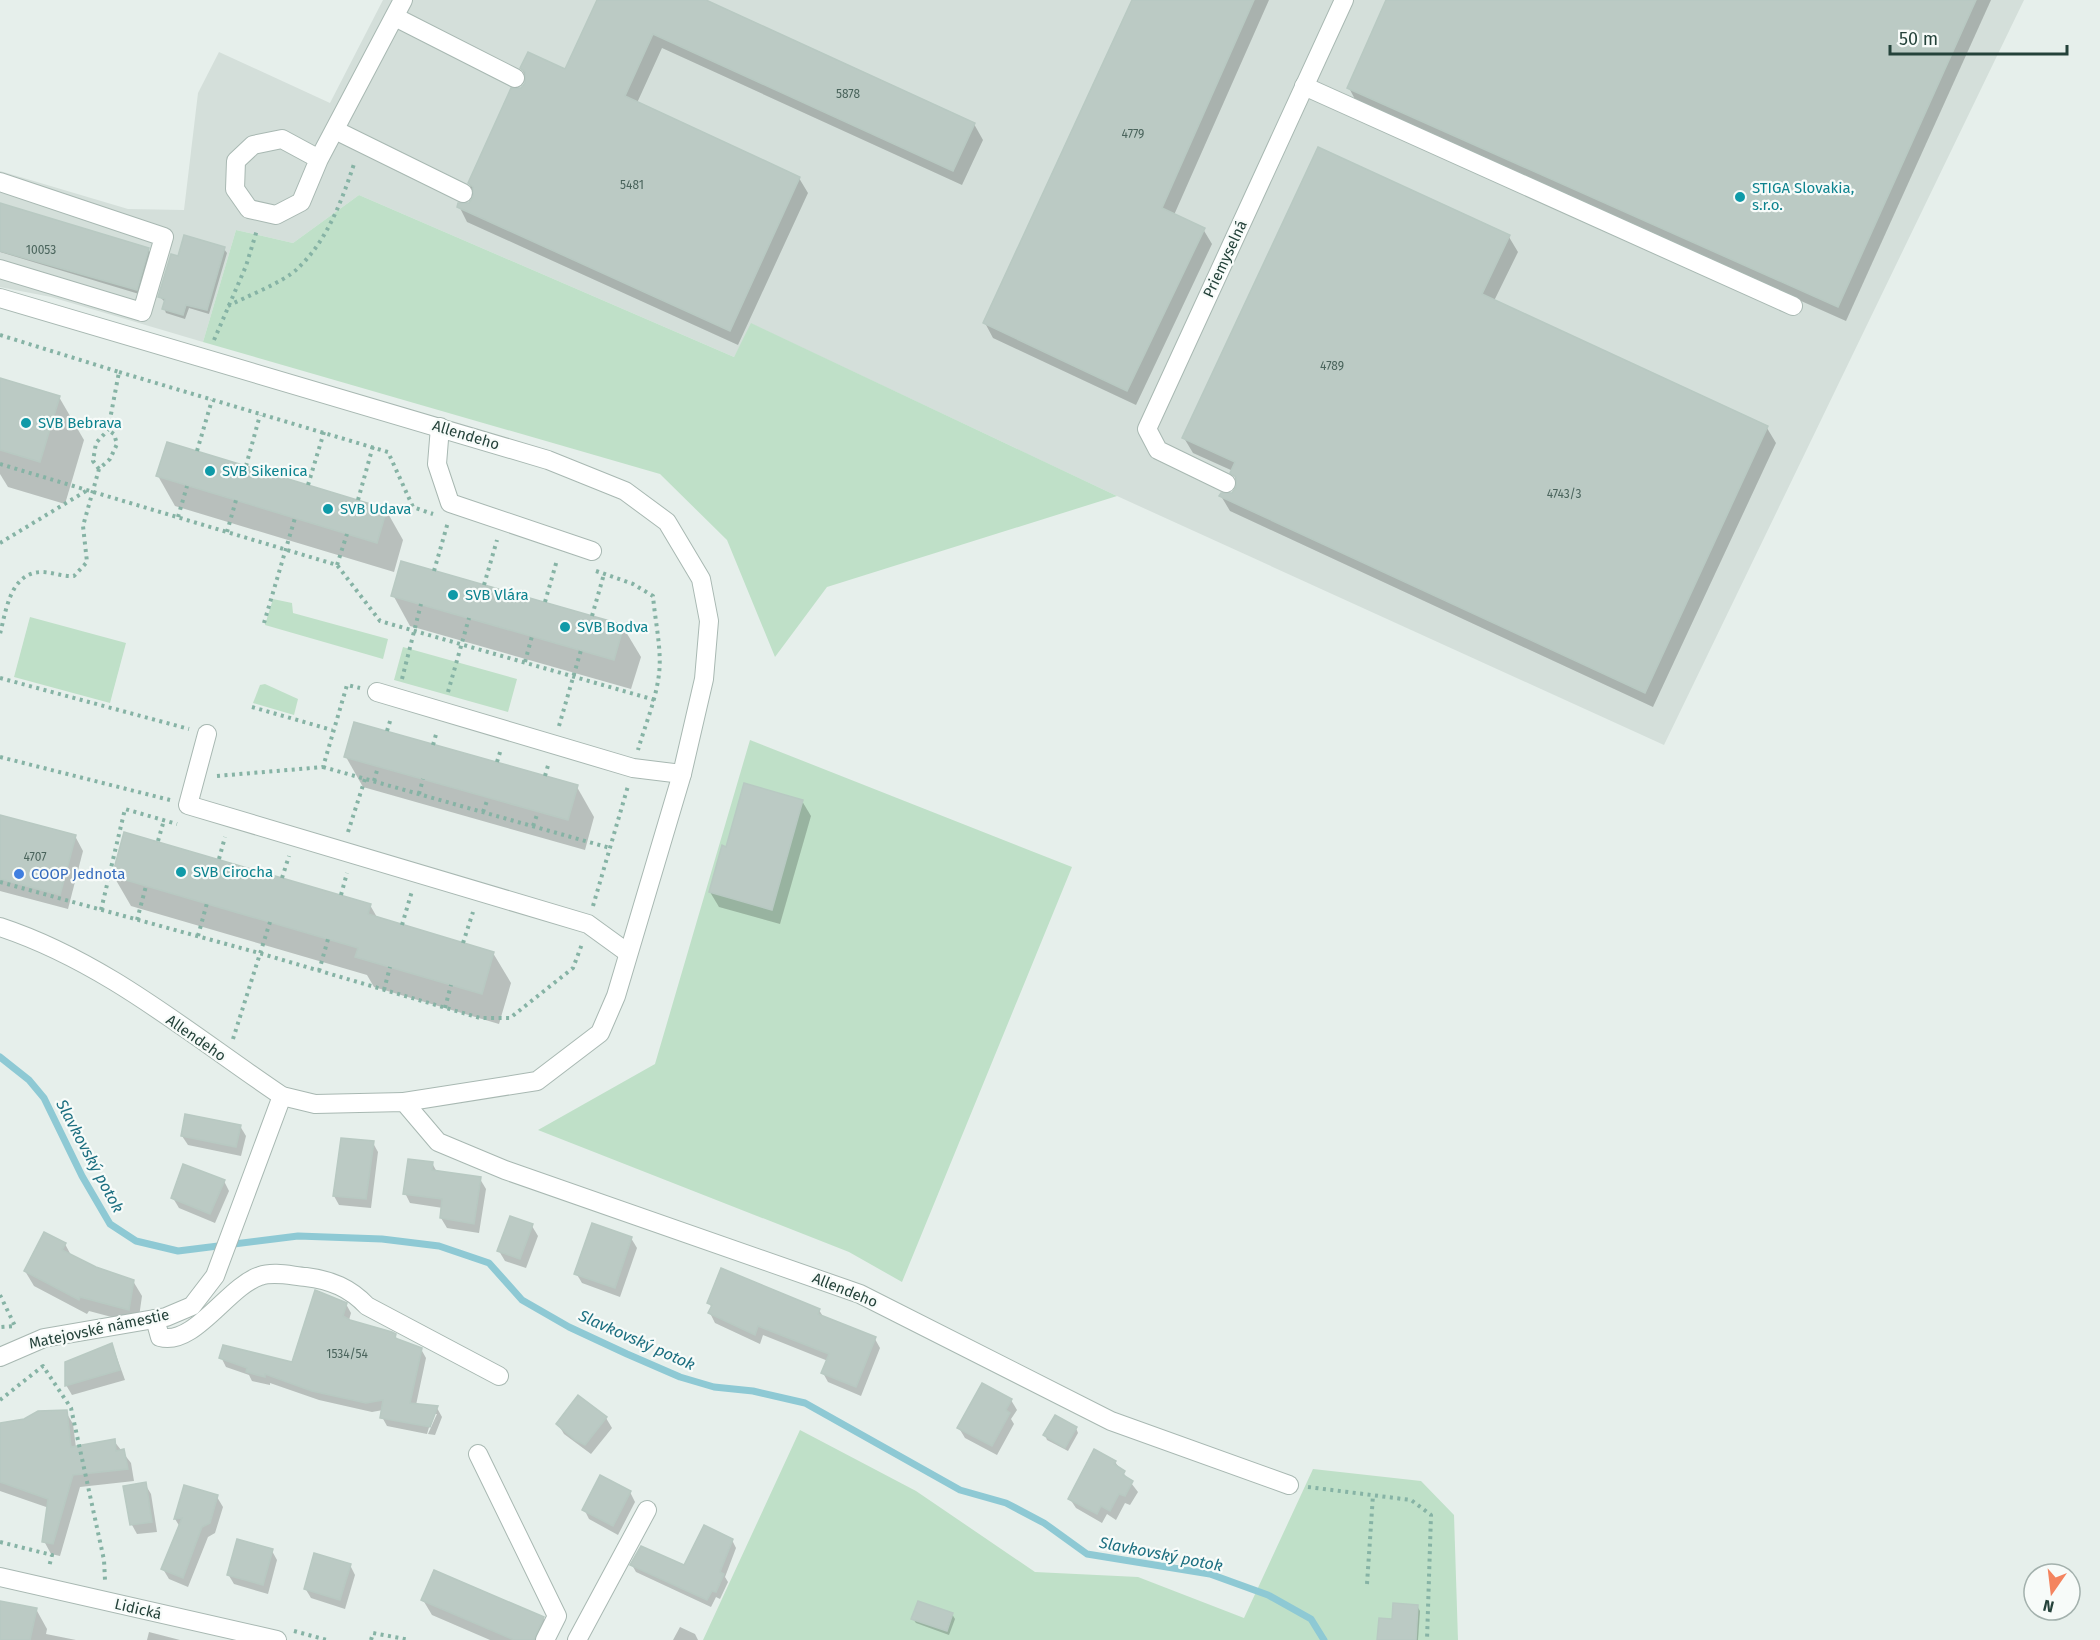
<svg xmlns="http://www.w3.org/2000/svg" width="2100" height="1640" viewBox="0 0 2100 1640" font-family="'Fira Sans',sans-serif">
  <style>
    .built { fill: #d4dfda }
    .green { fill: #bfe0c8 }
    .shadow { fill: #0003 }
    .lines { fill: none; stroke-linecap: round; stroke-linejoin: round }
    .stream { stroke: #8ec9d4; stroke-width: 7 }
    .building { fill: #bbcac4; stroke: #b8c9c2; stroke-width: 1.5 }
    .minor-casing { stroke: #a8b8b2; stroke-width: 20 }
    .path { stroke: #86b3a5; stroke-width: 4; stroke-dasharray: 3 4.5; stroke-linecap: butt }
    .minor { stroke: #fff; stroke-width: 18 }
    .culture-dot { fill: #0f9aa8; stroke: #f7fbf9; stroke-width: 2 }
    .shop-dot { fill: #3f7fe0; stroke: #f7fbf9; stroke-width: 2 }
    .labels { text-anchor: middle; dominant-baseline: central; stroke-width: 4.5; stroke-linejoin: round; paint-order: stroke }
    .number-label { font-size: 12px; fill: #4a645c }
    .culture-label { font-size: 15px; fill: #0d838f; stroke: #f7fbf9; text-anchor: start }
    .street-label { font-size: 15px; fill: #24423a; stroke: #f7fbf9 }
    .shop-label { font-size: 15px; fill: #366cbe; stroke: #f7fbf9; text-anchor: start }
    .water-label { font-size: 16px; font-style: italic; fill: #1c6f80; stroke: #f7fbf9 }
  </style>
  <rect width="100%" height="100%" fill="#e6efeb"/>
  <path class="built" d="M 383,0 L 2024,0 L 1664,745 L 1117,496 L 752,324 L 734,357 L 359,195 L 293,243 L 236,230 L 203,342 L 51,297 L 0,287 L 0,171 L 128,209 L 184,210 L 198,93 L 219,52 L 330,103 Z"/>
  <g class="green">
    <path d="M 359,195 L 734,357 L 751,323 L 1117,496 L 827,587 L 775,657 L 727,540 L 660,474 L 203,342 L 236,230 L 293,243 Z"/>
    <path d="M 273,599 L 292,603 L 293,613 L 388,639 L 383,659 L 265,625 Z"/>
    <path d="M 30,617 L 126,643 L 110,703 L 14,677 Z"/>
    <path d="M 403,647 L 517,679 L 508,712 L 394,680 Z"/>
    <path d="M 265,684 L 298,699 L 294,715 L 253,703 L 260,685 Z"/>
    <path d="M 750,740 L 1072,867 L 902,1282 L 849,1252 L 538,1130 L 655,1064 Z"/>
    <path d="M 800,1430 L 916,1491 L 1035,1572 L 1138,1577 L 1244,1618 L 1313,1469 L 1421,1481 L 1454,1515 L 1458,1640 L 703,1640 Z"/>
  </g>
  <g class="shadow">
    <path d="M 598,0 L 702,0 L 974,124 L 983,140 L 962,185 L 662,48 L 637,103 L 799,178 L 808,193 L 738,345 L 467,222 L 459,206 L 469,204 L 475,198 L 469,183 L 527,83 L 522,68 L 566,71 Z"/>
    <path d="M 1134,0 L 1269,0 L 1174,215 L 1203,229 L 1212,244 L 1136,405 L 993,338 L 985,323 Z"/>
    <path d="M 1388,0 L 1991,0 L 1846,321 L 1357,103 L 1349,88 Z"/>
    <path d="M 0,204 L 148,249 L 151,254 L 139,294 L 0,252 Z"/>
    <path d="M 1509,237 L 1518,252 L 1494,301 L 1767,428 L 1776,443 L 1653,707 L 1230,511 L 1221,496 L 1232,494 L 1238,488 L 1233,471 L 1193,453 L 1184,438 Z"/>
    <path d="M 224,249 L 227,253 L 209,314 L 189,308 L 185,319 L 166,313 L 164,308 L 166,303 L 160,297 L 179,258 Z"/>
    <path d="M 0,388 L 59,397 L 84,440 L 65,504 L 8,487 L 0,474 Z"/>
    <path d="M 158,476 L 386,510 L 403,540 L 394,572 L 175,506 Z"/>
    <path d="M 393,595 L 623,627 L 641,657 L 631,689 L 410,626 Z"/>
    <path d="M 346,757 L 577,787 L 594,817 L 585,850 L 363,787 Z"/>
    <path d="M 802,801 L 811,816 L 780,924 L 719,907 L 710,892 L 727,849 Z"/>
    <path d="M 0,816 L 75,836 L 83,851 L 68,909 L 0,891 Z"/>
    <path d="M 113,875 L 370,905 L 378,919 L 493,953 L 511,983 L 499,1024 L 374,987 L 367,975 L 131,906 Z"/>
    <path d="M 240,1126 L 246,1136 L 241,1156 L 188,1145 L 182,1136 Z"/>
    <path d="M 373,1143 L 378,1152 L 371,1208 L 339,1205 L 334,1196 Z"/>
    <path d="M 432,1163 L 437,1172 L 480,1179 L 486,1189 L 479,1233 L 447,1228 L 441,1218 L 443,1208 L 410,1203 L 405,1193 Z"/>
    <path d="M 224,1181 L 229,1191 L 215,1223 L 179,1208 L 173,1198 Z"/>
    <path d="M 532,1226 L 538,1236 L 526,1268 L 505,1261 L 499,1251 Z"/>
    <path d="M 631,1238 L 637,1248 L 620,1297 L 582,1283 L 576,1273 Z"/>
    <path d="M 65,1244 L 72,1257 L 95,1269 L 133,1281 L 142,1296 L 138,1324 L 89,1311 L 87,1314 L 34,1286 L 25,1271 Z"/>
    <path d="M 316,1292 L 346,1304 L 351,1313 L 349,1320 L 395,1335 L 398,1341 L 421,1349 L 426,1358 L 416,1405 L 437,1408 L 442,1417 L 435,1435 L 428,1434 L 437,1414 L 433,1414 L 427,1434 L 387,1426 L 382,1417 L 383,1410 L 372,1412 L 319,1400 L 270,1383 L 270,1385 L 252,1381 L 249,1375 L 226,1367 L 221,1357 L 293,1364 Z"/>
    <path d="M 709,1303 L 819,1310 L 824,1318 L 875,1339 L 880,1348 L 861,1396 L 828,1382 L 823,1373 L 828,1361 L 763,1335 L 760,1344 L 715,1323 L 710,1313 L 712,1308 Z"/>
    <path d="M 112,1344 L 125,1380 L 72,1395 L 66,1385 Z"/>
    <path d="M 1011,1400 L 1017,1410 L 1011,1419 L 1014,1424 L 997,1455 L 965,1438 L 959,1428 Z"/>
    <path d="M 66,1412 L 73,1424 L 76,1448 L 114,1441 L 131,1463 L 134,1481 L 80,1487 L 60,1556 L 51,1554 L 44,1541 L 49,1508 L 0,1491 L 0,1424 Z"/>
    <path d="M 606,1418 L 612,1428 L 591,1454 L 564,1434 L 558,1424 Z"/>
    <path d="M 1076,1428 L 1078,1433 L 1068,1451 L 1047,1440 L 1045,1435 Z"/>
    <path d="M 1115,1462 L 1138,1492 L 1130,1505 L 1125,1503 L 1116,1520 L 1107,1514 L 1102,1523 L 1076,1508 L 1070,1499 Z"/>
    <path d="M 145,1484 L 151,1494 L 157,1532 L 137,1534 L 132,1525 Z"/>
    <path d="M 630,1492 L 635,1502 L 618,1535 L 589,1519 L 584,1509 Z"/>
    <path d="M 217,1497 L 223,1507 L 215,1533 L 208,1537 L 188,1587 L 169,1579 L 163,1569 L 180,1527 L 175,1519 Z"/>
    <path d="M 732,1540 L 736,1548 L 725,1577 L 728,1582 L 720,1599 L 716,1597 L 711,1607 L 636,1572 L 632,1565 L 685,1567 Z"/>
    <path d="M 272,1551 L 277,1560 L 268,1594 L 234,1584 L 228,1574 Z"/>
    <path d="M 350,1565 L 355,1575 L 345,1609 L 311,1598 L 305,1588 Z"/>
    <path d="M 423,1600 L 543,1618 L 552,1634 L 549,1640 L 490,1640 L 432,1615 Z"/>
    <path d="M 0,1602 L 36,1609 L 47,1629 L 46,1634 L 76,1640 L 0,1640 Z"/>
    <path d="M 1417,1606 L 1420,1611 L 1418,1640 L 1379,1640 L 1393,1620 Z"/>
    <path d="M 952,1614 L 955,1619 L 949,1635 L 916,1623 L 913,1619 Z"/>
    <path d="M 680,1627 L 695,1634 L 698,1640 L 673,1640 Z"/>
    <path d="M 149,1632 L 180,1640 L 147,1640 Z"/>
  </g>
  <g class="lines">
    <path class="stream" d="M 0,1057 L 29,1080 L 44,1098 L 82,1176 L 110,1224 L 136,1241 L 178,1251 L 298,1236 L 382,1239 L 439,1246 L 489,1263 L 522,1300 L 569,1327 L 627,1354 L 680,1377 L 714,1387 L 753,1391 L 805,1403 L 960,1490 L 1006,1503 L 1044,1523 L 1087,1554 L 1210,1574 L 1268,1595 L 1311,1619 L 1324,1640"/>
  </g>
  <g class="building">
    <path d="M 597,0 L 706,0 L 975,123 L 953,171 L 653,34 L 625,96 L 800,177 L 730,331 L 457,207 L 458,203 L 469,203 L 473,197 L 473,187 L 468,183 L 511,88 L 521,88 L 525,83 L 525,72 L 520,68 L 528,52 L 565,69 Z"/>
    <path d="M 1132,0 L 1254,0 L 1162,208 L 1205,228 L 1127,391 L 983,323 Z"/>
    <path d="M 1386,0 L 1976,0 L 1838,307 L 1347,88 Z"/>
    <path d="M 1318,147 L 1510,235 L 1482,294 L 1768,426 L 1645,693 L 1219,496 L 1221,493 L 1232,493 L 1236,487 L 1236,477 L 1230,473 L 1235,462 L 1182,438 Z"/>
    <path d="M 0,203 L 149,248 L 137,290 L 0,251 Z"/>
    <path d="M 184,235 L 225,247 L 207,310 L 186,305 L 183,315 L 162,309 L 165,299 L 158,297 L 171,254 L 178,256 Z"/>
    <path d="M 0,378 L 60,396 L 40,462 L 0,450 Z"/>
    <path d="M 167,442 L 387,509 L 377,543 L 156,476 Z"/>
    <path d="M 401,561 L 624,625 L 614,660 L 391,596 Z"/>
    <path d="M 354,722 L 578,785 L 568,820 L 344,757 Z"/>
    <path d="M 744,783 L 803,800 L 772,910 L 709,892 L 722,845 L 726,847 Z"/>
    <path d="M 0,815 L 76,835 L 60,895 L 0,879 Z"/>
    <path d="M 124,832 L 371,904 L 368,914 L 494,952 L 482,994 L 355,957 L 358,948 L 112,876 Z"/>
    <path d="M 185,1114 L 241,1125 L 236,1147 L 181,1136 Z"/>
    <path d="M 341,1138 L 374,1141 L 366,1199 L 333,1196 Z"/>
    <path d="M 408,1159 L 433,1162 L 432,1170 L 481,1177 L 474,1224 L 440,1218 L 442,1199 L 403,1194 Z"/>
    <path d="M 183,1164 L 225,1180 L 210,1214 L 171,1198 Z"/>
    <path d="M 510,1216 L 533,1224 L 520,1259 L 497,1251 Z"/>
    <path d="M 592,1223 L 632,1237 L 615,1288 L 574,1274 Z"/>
    <path d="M 44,1232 L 66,1243 L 62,1250 L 96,1267 L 134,1280 L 129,1310 L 80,1297 L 79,1300 L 24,1271 Z"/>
    <path d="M 721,1268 L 820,1309 L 818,1314 L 876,1337 L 856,1387 L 821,1373 L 829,1354 L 758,1326 L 755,1335 L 708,1313 L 712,1305 L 707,1303 Z"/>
    <path d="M 315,1290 L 347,1303 L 343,1316 L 350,1320 L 392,1332 L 396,1334 L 395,1338 L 422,1348 L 410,1403 L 438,1406 L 430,1427 L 380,1418 L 383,1400 L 366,1403 L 312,1391 L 265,1374 L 265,1377 L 246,1372 L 247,1368 L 219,1358 L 223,1345 L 292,1362 Z"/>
    <path d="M 112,1343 L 120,1370 L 65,1386 L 65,1362 Z"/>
    <path d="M 982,1383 L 1012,1399 L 1006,1410 L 1010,1413 L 992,1446 L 957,1428 Z"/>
    <path d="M 578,1395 L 607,1417 L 585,1445 L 575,1440 L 556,1424 Z"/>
    <path d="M 67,1410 L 71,1447 L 115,1439 L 116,1451 L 124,1449 L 128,1469 L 73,1475 L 53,1544 L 42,1542 L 48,1499 L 0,1482 L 0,1423 L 24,1419 L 38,1411 Z"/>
    <path d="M 1055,1415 L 1077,1427 L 1065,1448 L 1043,1435 Z"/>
    <path d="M 1094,1449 L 1116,1461 L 1114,1464 L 1125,1471 L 1123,1475 L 1133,1481 L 1125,1496 L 1119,1494 L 1110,1511 L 1101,1506 L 1097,1514 L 1068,1499 Z"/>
    <path d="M 600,1475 L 631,1491 L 613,1526 L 582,1510 Z"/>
    <path d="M 146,1482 L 152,1522 L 130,1525 L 123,1486 Z"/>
    <path d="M 184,1485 L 218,1495 L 210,1523 L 202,1527 L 183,1578 L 161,1569 L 182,1518 L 174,1519 Z"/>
    <path d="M 704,1525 L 733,1539 L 720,1572 L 724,1574 L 716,1592 L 712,1591 L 707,1600 L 630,1565 L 641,1546 L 684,1565 Z"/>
    <path d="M 237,1539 L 273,1549 L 263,1585 L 227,1575 Z"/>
    <path d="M 314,1553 L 351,1564 L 340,1600 L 304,1589 Z"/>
    <path d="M 434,1570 L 544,1617 L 534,1640 L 514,1640 L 421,1600 Z"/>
    <path d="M 0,1601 L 37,1608 L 30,1640 L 0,1640 Z"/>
    <path d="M 918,1601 L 953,1613 L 947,1631 L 911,1619 Z"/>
    <path d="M 1393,1603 L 1418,1605 L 1416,1640 L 1377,1640 L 1379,1618 L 1392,1619 Z"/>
  </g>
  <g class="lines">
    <defs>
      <g id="minor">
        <path d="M 395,17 L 515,78"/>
        <path d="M 1304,86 L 1793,306"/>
        <path d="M 335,130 L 463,193"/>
        <path d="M 319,159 L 282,139 L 253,145 L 236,161 L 235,189 L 249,209 L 276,215 L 301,202 L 319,159 L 403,0"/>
        <path d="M 0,182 L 164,237 L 142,312 L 0,269"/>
        <path d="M 0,298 L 548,460 L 625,491 L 667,522 L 701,579 L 709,621 L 704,679 L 682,774 L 616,996 L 600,1033 L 537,1081 L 404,1102"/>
        <path d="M 440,427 L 437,464 L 450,503 L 592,551"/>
        <path d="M 1226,483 L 1158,450 L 1147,429 L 1344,0"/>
        <path d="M 377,692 L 633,768 L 682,774"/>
        <path d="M 207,734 L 188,805 L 588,924 L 628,953"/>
        <path d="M 0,927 C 106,962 191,1035 282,1096 L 315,1104 L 404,1102 L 438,1142 L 505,1170 L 860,1294 L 1111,1421 L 1289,1485"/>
        <path d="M 155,1319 L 160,1337 C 194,1347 228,1286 260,1276 C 274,1271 292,1276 306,1277 C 331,1280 350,1288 367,1306 L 499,1376"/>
        <path d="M 0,1357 L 44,1338 L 166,1317 L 192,1306 L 215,1276 L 282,1096"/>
        <path d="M 478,1454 L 557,1616 L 545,1640"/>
        <path d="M 0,1577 L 277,1640"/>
        <path d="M 577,1640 L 647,1510"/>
      </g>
    </defs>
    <use href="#minor" class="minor-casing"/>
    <g class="path">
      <path d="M 228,306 C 245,297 284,282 297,269 C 328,240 342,200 355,161"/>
      <path d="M 0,335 L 119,372 L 108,430 L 114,434 L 117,444 L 110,459 L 99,469 L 83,526 L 87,562 L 74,576 C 63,577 52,572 41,572 C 10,573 6,611 0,634"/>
      <path d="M 214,340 L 246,266 L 257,230"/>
      <path d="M 119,372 L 388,452 L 413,507 L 433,514"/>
      <path d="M 197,451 L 212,400"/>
      <path d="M 0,464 L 337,565 L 380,621 L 655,700"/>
      <path d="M 246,466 L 260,415"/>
      <path d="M 99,469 L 93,461 L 96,443 L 108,430"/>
      <path d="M 308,485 L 324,432"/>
      <path d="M 358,500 L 373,446"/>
      <path d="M 178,517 L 187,486"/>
      <path d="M 227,532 L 236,500"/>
      <path d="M 0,543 L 86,491"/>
      <path d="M 337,565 L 347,534"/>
      <path d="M 434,571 L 448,522"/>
      <path d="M 596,571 L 633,584 L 653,596 C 655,621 662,650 659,674 C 656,700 645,725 638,750"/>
      <path d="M 484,585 L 497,540"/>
      <path d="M 545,602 L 557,560"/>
      <path d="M 592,616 L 604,574"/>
      <path d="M 264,623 L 295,518"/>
      <path d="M 525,662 L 532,636"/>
      <path d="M 0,678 L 189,729"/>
      <path d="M 402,679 L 421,604"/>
      <path d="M 448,692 L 469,618"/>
      <path d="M 252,707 L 332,730"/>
      <path d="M 559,726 L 581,650"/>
      <path d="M 387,731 L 391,718"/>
      <path d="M 433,745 L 437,731"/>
      <path d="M 0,757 L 170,800"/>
      <path d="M 497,762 L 501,749"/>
      <path d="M 323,767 L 610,848"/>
      <path d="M 217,776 L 323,767 L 347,685 L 360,688"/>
      <path d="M 545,776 L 549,762"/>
      <path d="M 374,781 L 378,767"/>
      <path d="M 419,794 L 423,779"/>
      <path d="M 483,812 L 488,798"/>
      <path d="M 533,826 L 538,812"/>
      <path d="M 348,832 L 365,779"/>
      <path d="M 158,841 L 164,820"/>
      <path d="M 219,859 L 225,837"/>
      <path d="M 282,878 L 289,856"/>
      <path d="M 0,882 L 259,953 L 480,1018 L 510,1018 L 573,968 L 582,944"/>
      <path d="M 341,895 L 347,873"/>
      <path d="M 593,906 L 628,786"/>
      <path d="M 101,910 L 125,809 L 177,824"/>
      <path d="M 137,920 L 146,886"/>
      <path d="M 402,925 L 412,891"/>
      <path d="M 198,936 L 207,903"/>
      <path d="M 463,943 L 473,912"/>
      <path d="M 319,971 L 328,939"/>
      <path d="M 384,990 L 390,967"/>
      <path d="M 445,1008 L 451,985"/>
      <path d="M 233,1039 L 270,922"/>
      <path d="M 0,1295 L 15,1326 L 0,1327"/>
      <path d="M 0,1400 L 43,1366 L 71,1408 L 104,1560 L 105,1580"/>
      <path d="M 1308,1487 L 1411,1500 L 1431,1515 L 1427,1640"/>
      <path d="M 0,1542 L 52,1555 L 49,1567"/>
      <path d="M 1367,1584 L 1373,1495"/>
      <path d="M 294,1631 L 327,1640"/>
      <path d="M 371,1640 L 373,1633 L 410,1640"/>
    </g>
    <use href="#minor" class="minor"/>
  </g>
  <g class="culture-dot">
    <circle cx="1740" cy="197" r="6"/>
    <circle cx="26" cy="423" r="6"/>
    <circle cx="210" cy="471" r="6"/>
    <circle cx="328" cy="509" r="6"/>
    <circle cx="453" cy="595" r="6"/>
    <circle cx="565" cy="627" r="6"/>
    <circle cx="181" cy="872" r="6"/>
  </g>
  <circle class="shop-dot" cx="19" cy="874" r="6"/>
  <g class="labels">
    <g class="number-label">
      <text x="848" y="94">5878</text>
      <text x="1133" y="134">4779</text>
      <text x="632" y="185">5481</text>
      <text x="41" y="250">10053</text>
      <text x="1332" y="366">4789</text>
      <text x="1564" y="494">4743/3</text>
      <text x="35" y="857">4707</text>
      <text x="347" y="1354">1534/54</text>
    </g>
    <g class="culture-label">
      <text x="1752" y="188">STIGA Slovakia,<tspan x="1752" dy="17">s.r.o.</tspan></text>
      <text x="38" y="423">SVB Bebrava</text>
      <text x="222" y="471">SVB Sikenica</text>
      <text x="340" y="509">SVB Udava</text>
      <text x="465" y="595">SVB Vlára</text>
      <text x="577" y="627">SVB Bodva</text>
      <text x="193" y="872">SVB Cirocha</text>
    </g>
    <g class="street-label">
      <text transform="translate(1225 259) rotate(-65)">Priemyselná</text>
      <text transform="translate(466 435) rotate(17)">Allendeho</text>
      <text transform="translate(196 1038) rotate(35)">Allendeho</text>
      <text transform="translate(845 1290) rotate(22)">Allendeho</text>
      <text transform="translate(99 1329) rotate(-12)">Matejovské námestie</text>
      <text transform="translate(138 1609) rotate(13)">Lidická</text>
    </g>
    <g class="shop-label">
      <text x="31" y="874">COOP Jednota</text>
    </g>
    <g class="water-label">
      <text transform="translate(90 1156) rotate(62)">Slavkovský potok</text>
      <text transform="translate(637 1340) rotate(24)">Slavkovský potok</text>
      <text transform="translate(1161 1554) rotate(11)">Slavkovský potok</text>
    </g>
  </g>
  <g transform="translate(2052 1592) rotate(194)"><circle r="28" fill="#f7fbf9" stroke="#a3b1ad" stroke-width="1.5"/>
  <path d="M0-4.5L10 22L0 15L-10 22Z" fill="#f4845f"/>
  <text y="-9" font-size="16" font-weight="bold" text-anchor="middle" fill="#24423a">N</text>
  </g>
  <path d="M1890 45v9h177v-9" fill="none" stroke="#24423a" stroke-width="3"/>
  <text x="1899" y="45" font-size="18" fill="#24423a" stroke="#f7fbf9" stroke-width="4.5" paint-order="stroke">50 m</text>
</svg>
